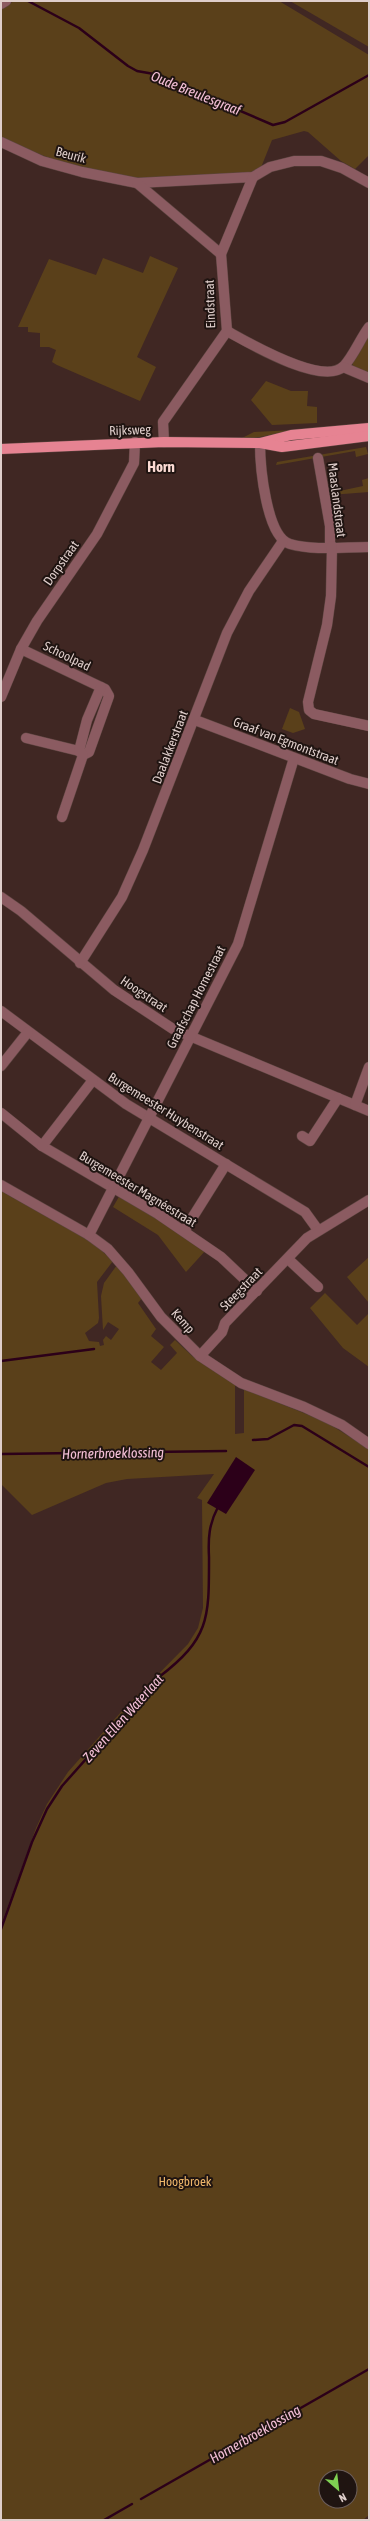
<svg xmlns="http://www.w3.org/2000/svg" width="370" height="2521" viewBox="0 0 370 2521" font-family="'Asap Condensed',sans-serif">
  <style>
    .green { fill: #5a401a; fill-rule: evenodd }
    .water { fill: #2c0019 }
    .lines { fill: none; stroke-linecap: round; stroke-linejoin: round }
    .stream { stroke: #2c0019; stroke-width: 2.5 }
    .minor-casing { stroke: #5d4541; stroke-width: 11 }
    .major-casing { stroke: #5d4541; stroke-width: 11 }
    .minor { stroke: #8b5b61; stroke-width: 10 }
    .major { stroke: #e68392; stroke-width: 10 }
    .labels { text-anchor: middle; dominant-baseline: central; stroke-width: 4; stroke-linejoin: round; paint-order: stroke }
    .street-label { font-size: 13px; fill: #dfcecb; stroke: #1f1411 }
    .park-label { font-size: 13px; fill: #efb66a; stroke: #1f1411 }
    .water-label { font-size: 14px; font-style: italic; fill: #f5c0d8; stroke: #1f1411 }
    .quarter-label { font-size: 15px; font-weight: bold; fill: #fbdad3; stroke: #1f1411 }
  </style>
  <rect width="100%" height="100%" fill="#402723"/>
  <g class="green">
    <path d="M 14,1 L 279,1 L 369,55 L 369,155 L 355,169 L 341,161 L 308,132 L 304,131 L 272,140 L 260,170 L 250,173 C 213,175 175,181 138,179 C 93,177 42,156 1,138 L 1,9 Z"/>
    <path d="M 290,1 L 369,1 L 369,47 Z"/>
    <path d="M 150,256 L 178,268 L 137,357 L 156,367 L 140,401 L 57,365 L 52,362 L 56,350 L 49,347 L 40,347 L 40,333 L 28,332 L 28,327 L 18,327 L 49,259 L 96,275 L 103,258 L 143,273 Z"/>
    <path d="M 369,333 L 369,375 L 353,367 L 352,362 Z"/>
    <path d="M 266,381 L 291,391 L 308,391 L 307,406 L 317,407 L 317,423 L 272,425 L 251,400 Z"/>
    <path d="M 295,430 L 255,438 L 242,438 L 254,432 Z"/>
    <path d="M 366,447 L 368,454 L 356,457 L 355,451 L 276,465 L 277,462 Z"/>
    <path d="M 369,478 L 369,492 L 330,495 L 330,493 L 363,486 L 362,480 Z"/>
    <path d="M 290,708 L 299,712 L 305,729 L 293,733 L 282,729 Z"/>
    <path d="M 1,1191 L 92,1242 L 113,1261 L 97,1282 L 99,1318 L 98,1323 L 85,1333 L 89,1341 L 99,1342 L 100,1346 L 104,1345 L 103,1340 L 106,1336 L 111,1340 L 119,1329 L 108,1322 L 103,1330 L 101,1296 L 104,1283 L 117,1265 L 142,1298 L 138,1303 L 156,1329 L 151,1336 L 164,1347 L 151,1362 L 161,1370 L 177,1353 L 170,1345 L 175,1340 L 192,1356 L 235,1384 L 235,1434 L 244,1433 L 244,1389 L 326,1422 L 369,1449 L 369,2515 L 363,2520 L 1,2520 L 1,1925 L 36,1828 L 47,1804 L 68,1772 L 121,1712 L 188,1644 L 198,1628 L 203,1608 L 202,1500 L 197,1498 L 214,1474 L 127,1479 L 106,1483 L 32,1515 L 1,1484 ZM 326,2477 L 350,2477 L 350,2501 L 326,2501 Z"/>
    <path d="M 120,1195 L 206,1250 L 186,1272 L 158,1235 L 113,1207 Z"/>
    <path d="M 369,1257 L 369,1303 L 347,1277 Z"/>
    <path d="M 325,1293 L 357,1325 L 369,1313 L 369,1367 L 343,1348 L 310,1308 Z"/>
  </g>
  <path class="water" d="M 236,1457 L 255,1470 L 226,1514 L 207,1503 Z"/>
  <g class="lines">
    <g class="stream">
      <path d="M 28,1 L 79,28 L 128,66 L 137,71 L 154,74 L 273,125 L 285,122 L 369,75"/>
      <path d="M 1,1361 L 94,1349"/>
      <path d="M 253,1440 L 268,1439 L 294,1425 L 302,1426 L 369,1467"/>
      <path d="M 1,1454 L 226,1451"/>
      <path d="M 1,1929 L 32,1842 L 47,1809 L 62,1786 L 159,1677 C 210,1638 209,1618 209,1557 C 208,1538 209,1524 218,1507"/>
      <path d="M 141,2499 L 369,2369"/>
      <path d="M 104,2520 L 132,2504"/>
    </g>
    <defs>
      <g id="minor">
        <path d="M 1,4 L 6,1"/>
        <path d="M 1,142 L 42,161 L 82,172 L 137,183 L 253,177 L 270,167 L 294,161 L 321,161 L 342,168 L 369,183"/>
        <path d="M 137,183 L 221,254"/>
        <path d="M 227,331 C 247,342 323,387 344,366 C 354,355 360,339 369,327"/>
        <path d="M 343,367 L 369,378"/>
        <path d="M 164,442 L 163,422 L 227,331 L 221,254 L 253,177"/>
        <path d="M 260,443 C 260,465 266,537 290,544 C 314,551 344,547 369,547"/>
        <path d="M 318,458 L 330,526 L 330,546"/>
        <path d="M 332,546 L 331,596 L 327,625 L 308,702 L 309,710 L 314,714 L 369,726"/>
        <path d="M 21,649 L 105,689 L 109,696 L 89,752 L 83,755"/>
        <path d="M 1,697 L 21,649 L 37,621 L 97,534 L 134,463 L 135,442"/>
        <path d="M 195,720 L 350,779 L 369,784"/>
        <path d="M 26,738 L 79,751"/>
        <path d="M 62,817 L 83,755 L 79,751 L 87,720 L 101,687"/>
        <path d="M 1,897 L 21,911 L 114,990 L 173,1029 L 369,1111"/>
        <path d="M 80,963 L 122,897 L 143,850 L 227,633 L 249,591 L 283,541"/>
        <path d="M 1,1011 L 126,1104 L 305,1212 L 318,1230"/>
        <path d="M 1,1066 L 28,1032"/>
        <path d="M 355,1105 L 369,1067"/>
        <path d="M 1,1113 L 42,1146 L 158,1214 L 221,1257 L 257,1291"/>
        <path d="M 302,1136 L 310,1141 L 338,1098"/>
        <path d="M 42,1146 L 93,1080"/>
        <path d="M 1,1185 L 89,1235 L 108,1249 L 128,1272 L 161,1317 L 200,1356 L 241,1383 L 304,1407 L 342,1425 L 369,1444"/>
        <path d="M 184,1231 L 226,1164"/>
        <path d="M 89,1235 L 238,944 L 294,758"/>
        <path d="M 288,1259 L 318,1287"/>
        <path d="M 200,1356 L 222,1332 L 225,1323 L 307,1238 L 369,1200"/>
      </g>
      <g id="major">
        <path d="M 260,443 L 291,435 L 369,428"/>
        <path d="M 1,449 L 164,442 L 260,443 L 282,447 L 369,436"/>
      </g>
    </defs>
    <use href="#minor" class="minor-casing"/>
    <use href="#major" class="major-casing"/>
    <use href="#minor" class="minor"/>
    <use href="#major" class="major"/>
  </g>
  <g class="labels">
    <g class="street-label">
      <text transform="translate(71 155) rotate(15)">Beurik</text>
      <text transform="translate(210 304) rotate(-92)">Eindstraat</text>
      <text transform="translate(130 430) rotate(-2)">Rijksweg</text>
      <text transform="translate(337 500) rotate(83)">Maaslandstraat</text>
      <text transform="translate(61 563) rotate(-55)">Dorpstraat</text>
      <text transform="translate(67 656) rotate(26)">Schoolpad</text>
      <text transform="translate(286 741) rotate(21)">Graaf van Egmontstraat</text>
      <text transform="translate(170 747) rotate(-69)">Daalakkerstraat</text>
      <text transform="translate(144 994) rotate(34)">Hoogstraat</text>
      <text transform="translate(196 997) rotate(-63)">Graafschap Hornestraat</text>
      <text transform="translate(166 1111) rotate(32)">Burgemeester Huybenstraat</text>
      <text transform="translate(138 1189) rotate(31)">Burgemeester Magnéestraat</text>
      <text transform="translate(241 1289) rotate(-46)">Steegstraat</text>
      <text transform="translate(183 1321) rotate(48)">Kemp</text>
    </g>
    <g class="park-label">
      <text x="185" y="2181">Hoogbroek</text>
    </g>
    <g class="water-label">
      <text transform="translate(196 93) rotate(22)">Oude Breulesgraaf</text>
      <text transform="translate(113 1453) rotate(-1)">Hornerbroeklossing</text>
      <text transform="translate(123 1718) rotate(-48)">Zeven Ellen Waterlaat</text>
      <text transform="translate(255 2434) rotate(-30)">Hornerbroeklossing</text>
    </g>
    <g class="quarter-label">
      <text x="161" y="466">Horn</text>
    </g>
  </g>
  <rect width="370" height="2521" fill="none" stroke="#dfcecb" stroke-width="4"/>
  <g transform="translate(338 2489) rotate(152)"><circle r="19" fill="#1f1411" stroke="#6c5e5b"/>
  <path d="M0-3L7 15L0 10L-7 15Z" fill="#7fd052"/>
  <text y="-6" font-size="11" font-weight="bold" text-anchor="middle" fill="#dfcecb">N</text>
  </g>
</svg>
